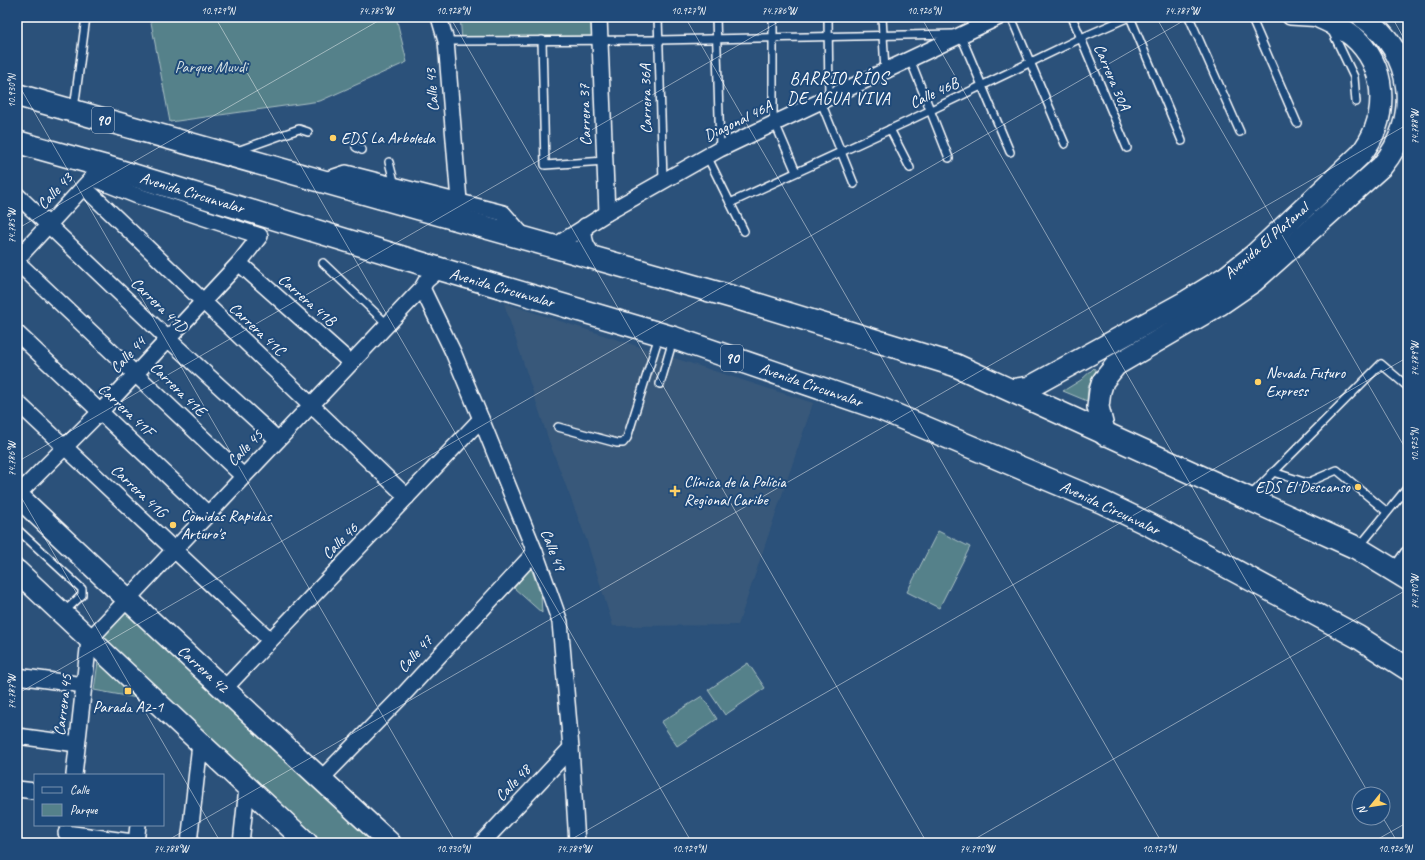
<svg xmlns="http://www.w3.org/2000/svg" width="1425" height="860" viewBox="0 0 1425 860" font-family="Caveat,sans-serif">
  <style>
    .built { fill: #39597a }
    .green { fill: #55818a; stroke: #aac0c4 }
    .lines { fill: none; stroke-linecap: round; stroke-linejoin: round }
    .lane-casing { stroke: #fff; stroke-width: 10 }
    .street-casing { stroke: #fff; stroke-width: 18 }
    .secondary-casing { stroke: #fff; stroke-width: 24 }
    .highway-casing { stroke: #fff; stroke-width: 25 }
    .lane { stroke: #1f4a7a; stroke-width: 7 }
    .street { stroke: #1f4a7a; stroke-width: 15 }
    .secondary { stroke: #1f4a7a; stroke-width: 21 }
    .highway { stroke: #1f4a7a; stroke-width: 22 }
    .ticks { fill: none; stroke: #fff; stroke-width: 1; stroke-opacity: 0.45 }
    .poi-dot { fill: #ffd166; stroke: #1f4a7a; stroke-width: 1.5 }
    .labels { text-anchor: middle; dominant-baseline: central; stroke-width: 4; stroke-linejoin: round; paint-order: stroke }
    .shield { fill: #1f4a7a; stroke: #bcc9d7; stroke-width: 1 }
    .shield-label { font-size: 15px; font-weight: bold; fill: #fff }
    .park-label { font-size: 16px; fill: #d4e0e2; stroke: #1f4a7a }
    .street-label { font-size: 16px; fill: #fff; stroke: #1f4a7a }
    .poi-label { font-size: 16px; fill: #fff; stroke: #1f4a7a; text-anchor: start }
    .neighbourhood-label { font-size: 17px; letter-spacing: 1px; fill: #fff; stroke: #1f4a7a }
    .neatline { fill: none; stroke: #fff; stroke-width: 1.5 }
    .ticks-label { font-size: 10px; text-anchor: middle; fill: #fff }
  </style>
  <rect width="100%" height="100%" fill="#2b517a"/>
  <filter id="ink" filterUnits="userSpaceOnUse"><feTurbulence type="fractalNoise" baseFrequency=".025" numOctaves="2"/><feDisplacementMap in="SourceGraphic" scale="8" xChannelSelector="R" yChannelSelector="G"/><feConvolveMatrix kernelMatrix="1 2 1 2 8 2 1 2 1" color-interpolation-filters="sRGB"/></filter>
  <g filter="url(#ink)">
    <path class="built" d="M 504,303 L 813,403 L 738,625 L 613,626 L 587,541 L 549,441 Z"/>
    <g class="green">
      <path d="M 150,17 L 396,17 L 407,62 L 320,101 L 170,122 Z"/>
      <path d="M 460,17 L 591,17 L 592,37 L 462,39 Z"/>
      <path d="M 1094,368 L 1096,371 L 1088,387 L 1087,401 L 1063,391 L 1081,380 Z"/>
      <path d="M 938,531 L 970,547 L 939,608 L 907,592 Z"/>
      <path d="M 531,568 L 541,596 L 542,613 L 514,588 Z"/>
      <path d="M 127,600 L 390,843 L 312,843 L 89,640 Z"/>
      <path d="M 98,662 L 137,698 L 94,690 Z"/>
      <path d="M 748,663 L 765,688 L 725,715 L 708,690 Z"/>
      <path d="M 702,696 L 717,719 L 677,746 L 661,722 Z"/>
    </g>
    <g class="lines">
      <defs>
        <g id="lane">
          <path d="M 658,17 L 663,181"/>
          <path d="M 716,17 L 720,149"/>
          <path d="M 773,17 L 773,113 L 775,123 L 796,172"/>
          <path d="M 828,17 L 829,98"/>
          <path d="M 882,17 L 885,71"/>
          <path d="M 1011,17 L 1065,144"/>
          <path d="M 1072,17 L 1127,148"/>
          <path d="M 1130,17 L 1182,141"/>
          <path d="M 1189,17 L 1240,132"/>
          <path d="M 1251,17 L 1297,123"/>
          <path d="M 1329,29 L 1333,33 L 1354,77 L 1356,102"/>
          <path d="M 961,36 L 1010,152"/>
          <path d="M 542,40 L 545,165 L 605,161"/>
          <path d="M 446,41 L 659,40 L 954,34"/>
          <path d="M 910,59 L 949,158"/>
          <path d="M 821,102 L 854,184"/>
          <path d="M 74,109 L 86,17"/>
          <path d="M 890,129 L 910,168"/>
          <path d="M 356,147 L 362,150"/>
          <path d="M 237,151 L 299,129 L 308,132"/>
          <path d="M 707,156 L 744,231"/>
          <path d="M 389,162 L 395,185"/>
          <path d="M 730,203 L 906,122 L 1081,38 L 1129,17"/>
          <path d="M 323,263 L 387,324"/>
          <path d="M 660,384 L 673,340"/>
          <path d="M 558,427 L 617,443 L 623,443 L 627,438 L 659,336"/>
          <path d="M 1273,472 L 1307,483 L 1337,470 L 1387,512"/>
          <path d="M 1250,496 L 1381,364 L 1408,387"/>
          <path d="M 17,529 L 82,589 L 82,595 L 64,612"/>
          <path d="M 1359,547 L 1408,487"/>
        </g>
        <g id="street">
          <path d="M 439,17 L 446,41 L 459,201"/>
          <path d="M 599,17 L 607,213"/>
          <path d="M 1290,17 L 1323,19"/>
          <path d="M 322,181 L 346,173 L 503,213 L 525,238"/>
          <path d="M 84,187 L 407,497"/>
          <path d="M 17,195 L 168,339 L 278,440"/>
          <path d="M 585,226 C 582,240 587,247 595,258"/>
          <path d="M 553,247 L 607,213 L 720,149 L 999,17"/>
          <path d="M 17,259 L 90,180"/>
          <path d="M 17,262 L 243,476"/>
          <path d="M 239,263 L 351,363"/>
          <path d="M 422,288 L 453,352 L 481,419 L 535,552 L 560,622 L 571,748 L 577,843"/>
          <path d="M 17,333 L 208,514"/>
          <path d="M 17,402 L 270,640"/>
          <path d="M 17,495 L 101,411 L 239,263 L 260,236 L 135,195 L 92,178"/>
          <path d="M 1396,571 L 1408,554"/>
          <path d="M 17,676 L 84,685"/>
          <path d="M 225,688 L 481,419"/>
          <path d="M 17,736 L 77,744"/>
          <path d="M 74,775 L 89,640 L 422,288 L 426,281 L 440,269"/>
          <path d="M 321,779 L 403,695 L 535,552"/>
          <path d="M 17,789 L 35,791"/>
          <path d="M 66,833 L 140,843"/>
          <path d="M 136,843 L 138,825"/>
          <path d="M 189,843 L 200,744"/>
          <path d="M 241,843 L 247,788"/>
          <path d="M 482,843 L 571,748"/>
        </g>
        <g id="secondary">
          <path d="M 1011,390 L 1030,387 L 1187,301 L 1226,277 L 1254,255 L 1360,155 C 1387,122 1389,74 1359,42 C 1348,30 1333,24 1319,17"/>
          <path d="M 1105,435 L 1098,407 L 1100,391 L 1103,381 L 1116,365 L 1219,305 L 1254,281 L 1382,166 C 1421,119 1415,52 1363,17"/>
          <path d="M 17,495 C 140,612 265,727 390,843"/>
          <path d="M 17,571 L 307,843"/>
        </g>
        <g id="highway">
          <path d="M 17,95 L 743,300 L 955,365 L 1357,548 L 1408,579"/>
          <path d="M 17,142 L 103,166 L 440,269 L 674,338 L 881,409 L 1102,502 L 1150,525 L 1358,637 L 1408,669"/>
        </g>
      </defs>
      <use href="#lane" class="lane-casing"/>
      <use href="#street" class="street-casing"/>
      <use href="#secondary" class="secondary-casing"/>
      <use href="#highway" class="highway-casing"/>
      <use href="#lane" class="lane"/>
      <use href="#street" class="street"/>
      <use href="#secondary" class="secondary"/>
      <use href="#highway" class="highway"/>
    </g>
  </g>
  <path class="ticks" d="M 215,17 L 692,843M 450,17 L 927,843M 685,17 L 1162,843M 921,17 L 1369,794M 1156,17 L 1408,453M 1392,17 L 1408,46M 17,82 L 456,843M 17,229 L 385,17M 17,462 L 787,17M 17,490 L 221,843M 17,694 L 1190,17M 1383,818 L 1398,843M 163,843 L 1408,124M 565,843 L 1408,357M 968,843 L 1408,589M 1371,843 L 1408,822"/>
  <g class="poi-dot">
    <circle cx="333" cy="138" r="4"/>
    <circle cx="1258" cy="382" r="4"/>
    <circle cx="1358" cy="487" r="4"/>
    <path d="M673 485h4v4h4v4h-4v4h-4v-4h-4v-4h4z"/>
    <circle cx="173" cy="525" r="4"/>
    <rect x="124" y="687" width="8" height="8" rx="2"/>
  </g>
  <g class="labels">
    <g class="shield">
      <rect x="92" y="107" width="22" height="26" rx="3"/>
      <rect x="721" y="345" width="22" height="26" rx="3"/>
    </g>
    <g class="shield-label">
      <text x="103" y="120">90</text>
      <text x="732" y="358">90</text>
    </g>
    <g class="park-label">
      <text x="211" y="67">Parque Muvdi</text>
    </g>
    <g class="street-label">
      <text transform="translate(1112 77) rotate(67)">Carrera 30A</text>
      <text transform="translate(432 90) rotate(-94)">Calle 43</text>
      <text transform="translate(934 93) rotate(-25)">Calle 46B</text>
      <text transform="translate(646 99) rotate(-91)">Carrera 36A</text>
      <text transform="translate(585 115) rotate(-92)">Carrera 37</text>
      <text transform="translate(738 121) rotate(-26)">Diagonal 46A</text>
      <text transform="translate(55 191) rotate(-47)">Calle 43</text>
      <text transform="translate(192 193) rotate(17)">Avenida Circunvalar</text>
      <text transform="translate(1266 241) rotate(-41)">Avenida El Platanal</text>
      <text transform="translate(502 288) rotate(16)">Avenida Circunvalar</text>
      <text transform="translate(307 300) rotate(41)">Carrera 41B</text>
      <text transform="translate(159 305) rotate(44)">Carrera 41D</text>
      <text transform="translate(257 329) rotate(43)">Carrera 41C</text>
      <text transform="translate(128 355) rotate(-47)">Calle 44</text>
      <text transform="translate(811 385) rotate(19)">Avenida Circunvalar</text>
      <text transform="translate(178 389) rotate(44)">Carrera 41E</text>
      <text transform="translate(126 410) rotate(43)">Carrera 41F</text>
      <text transform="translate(245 448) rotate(-46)">Calle 45</text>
      <text transform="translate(139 491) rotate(43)">Carrera 41G</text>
      <text transform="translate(1110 508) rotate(25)">Avenida Circunvalar</text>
      <text transform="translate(340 541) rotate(-45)">Calle 46</text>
      <text transform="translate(553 550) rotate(69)">Calle 49</text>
      <text transform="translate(415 654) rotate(-48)">Calle 47</text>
      <text transform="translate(203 669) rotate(42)">Carrera 42</text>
      <text transform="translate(63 705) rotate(-83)">Carrera 45</text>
      <text transform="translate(513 783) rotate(-47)">Calle 48</text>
    </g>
    <g class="poi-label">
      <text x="341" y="138">EDS La Arboleda</text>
      <text x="1266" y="373">Nevada Futuro<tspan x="1266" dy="18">Express</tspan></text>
      <text x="684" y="482">Clínica de la Polícia<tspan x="684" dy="18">Regional Caribe</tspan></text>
      <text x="1350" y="487" text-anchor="end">EDS El Descanso</text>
      <text x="181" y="516">Comidas Rapidas<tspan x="181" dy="18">Arturo's</tspan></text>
      <text x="128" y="707" text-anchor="middle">Parada A2-1</text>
    </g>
    <g class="neighbourhood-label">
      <text x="839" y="78">BARRIO RÍOS<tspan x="839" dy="20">DE AGUA VIVA</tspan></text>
    </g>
  </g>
  <rect width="1425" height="860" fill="none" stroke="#1f4a7a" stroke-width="44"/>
  <rect x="34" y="774" width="130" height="52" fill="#1f4a7a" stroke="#7992af"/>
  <rect x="42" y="787" width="20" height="6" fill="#1f4a7a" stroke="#7992af"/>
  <text x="70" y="794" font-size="12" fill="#ffffff">Calle</text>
  <rect x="42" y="804" width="20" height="12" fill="#55818a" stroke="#7992af"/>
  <text x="70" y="814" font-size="12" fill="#ffffff">Parque</text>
  <g transform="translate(1371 806) rotate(240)"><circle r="19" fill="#1f4a7a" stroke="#7992af"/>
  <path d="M0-3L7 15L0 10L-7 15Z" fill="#ffd166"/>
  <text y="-6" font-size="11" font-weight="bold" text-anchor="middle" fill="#ffffff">N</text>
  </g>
  <rect x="22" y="22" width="1381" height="816" class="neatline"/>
  <g class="ticks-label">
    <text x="218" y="14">10.929°N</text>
    <text x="376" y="14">74.785°W</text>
    <text x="453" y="14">10.928°N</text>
    <text x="688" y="14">10.927°N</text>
    <text x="779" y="14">74.786°W</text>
    <text x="924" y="14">10.926°N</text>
    <text x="1182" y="14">74.787°W</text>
    <text transform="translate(11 91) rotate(-90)" y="4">10.930°N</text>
    <text transform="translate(1414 127) rotate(-90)" y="4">74.788°W</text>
    <text transform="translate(11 226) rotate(-90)" y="4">74.785°W</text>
    <text transform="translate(1414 359) rotate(-90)" y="4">74.789°W</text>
    <text transform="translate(1414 445) rotate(-90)" y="4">10.925°N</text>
    <text transform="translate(11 459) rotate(-90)" y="4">74.786°W</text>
    <text transform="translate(1414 592) rotate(-90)" y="4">74.790°W</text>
    <text transform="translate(11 692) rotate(-90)" y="4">74.787°W</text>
    <text x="171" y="852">74.788°W</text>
    <text x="453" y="852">10.930°N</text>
    <text x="574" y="852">74.789°W</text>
    <text x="689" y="852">10.929°N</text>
    <text x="977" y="852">74.790°W</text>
    <text x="1159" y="852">10.927°N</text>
    <text x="1395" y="852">10.926°N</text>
  </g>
</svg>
